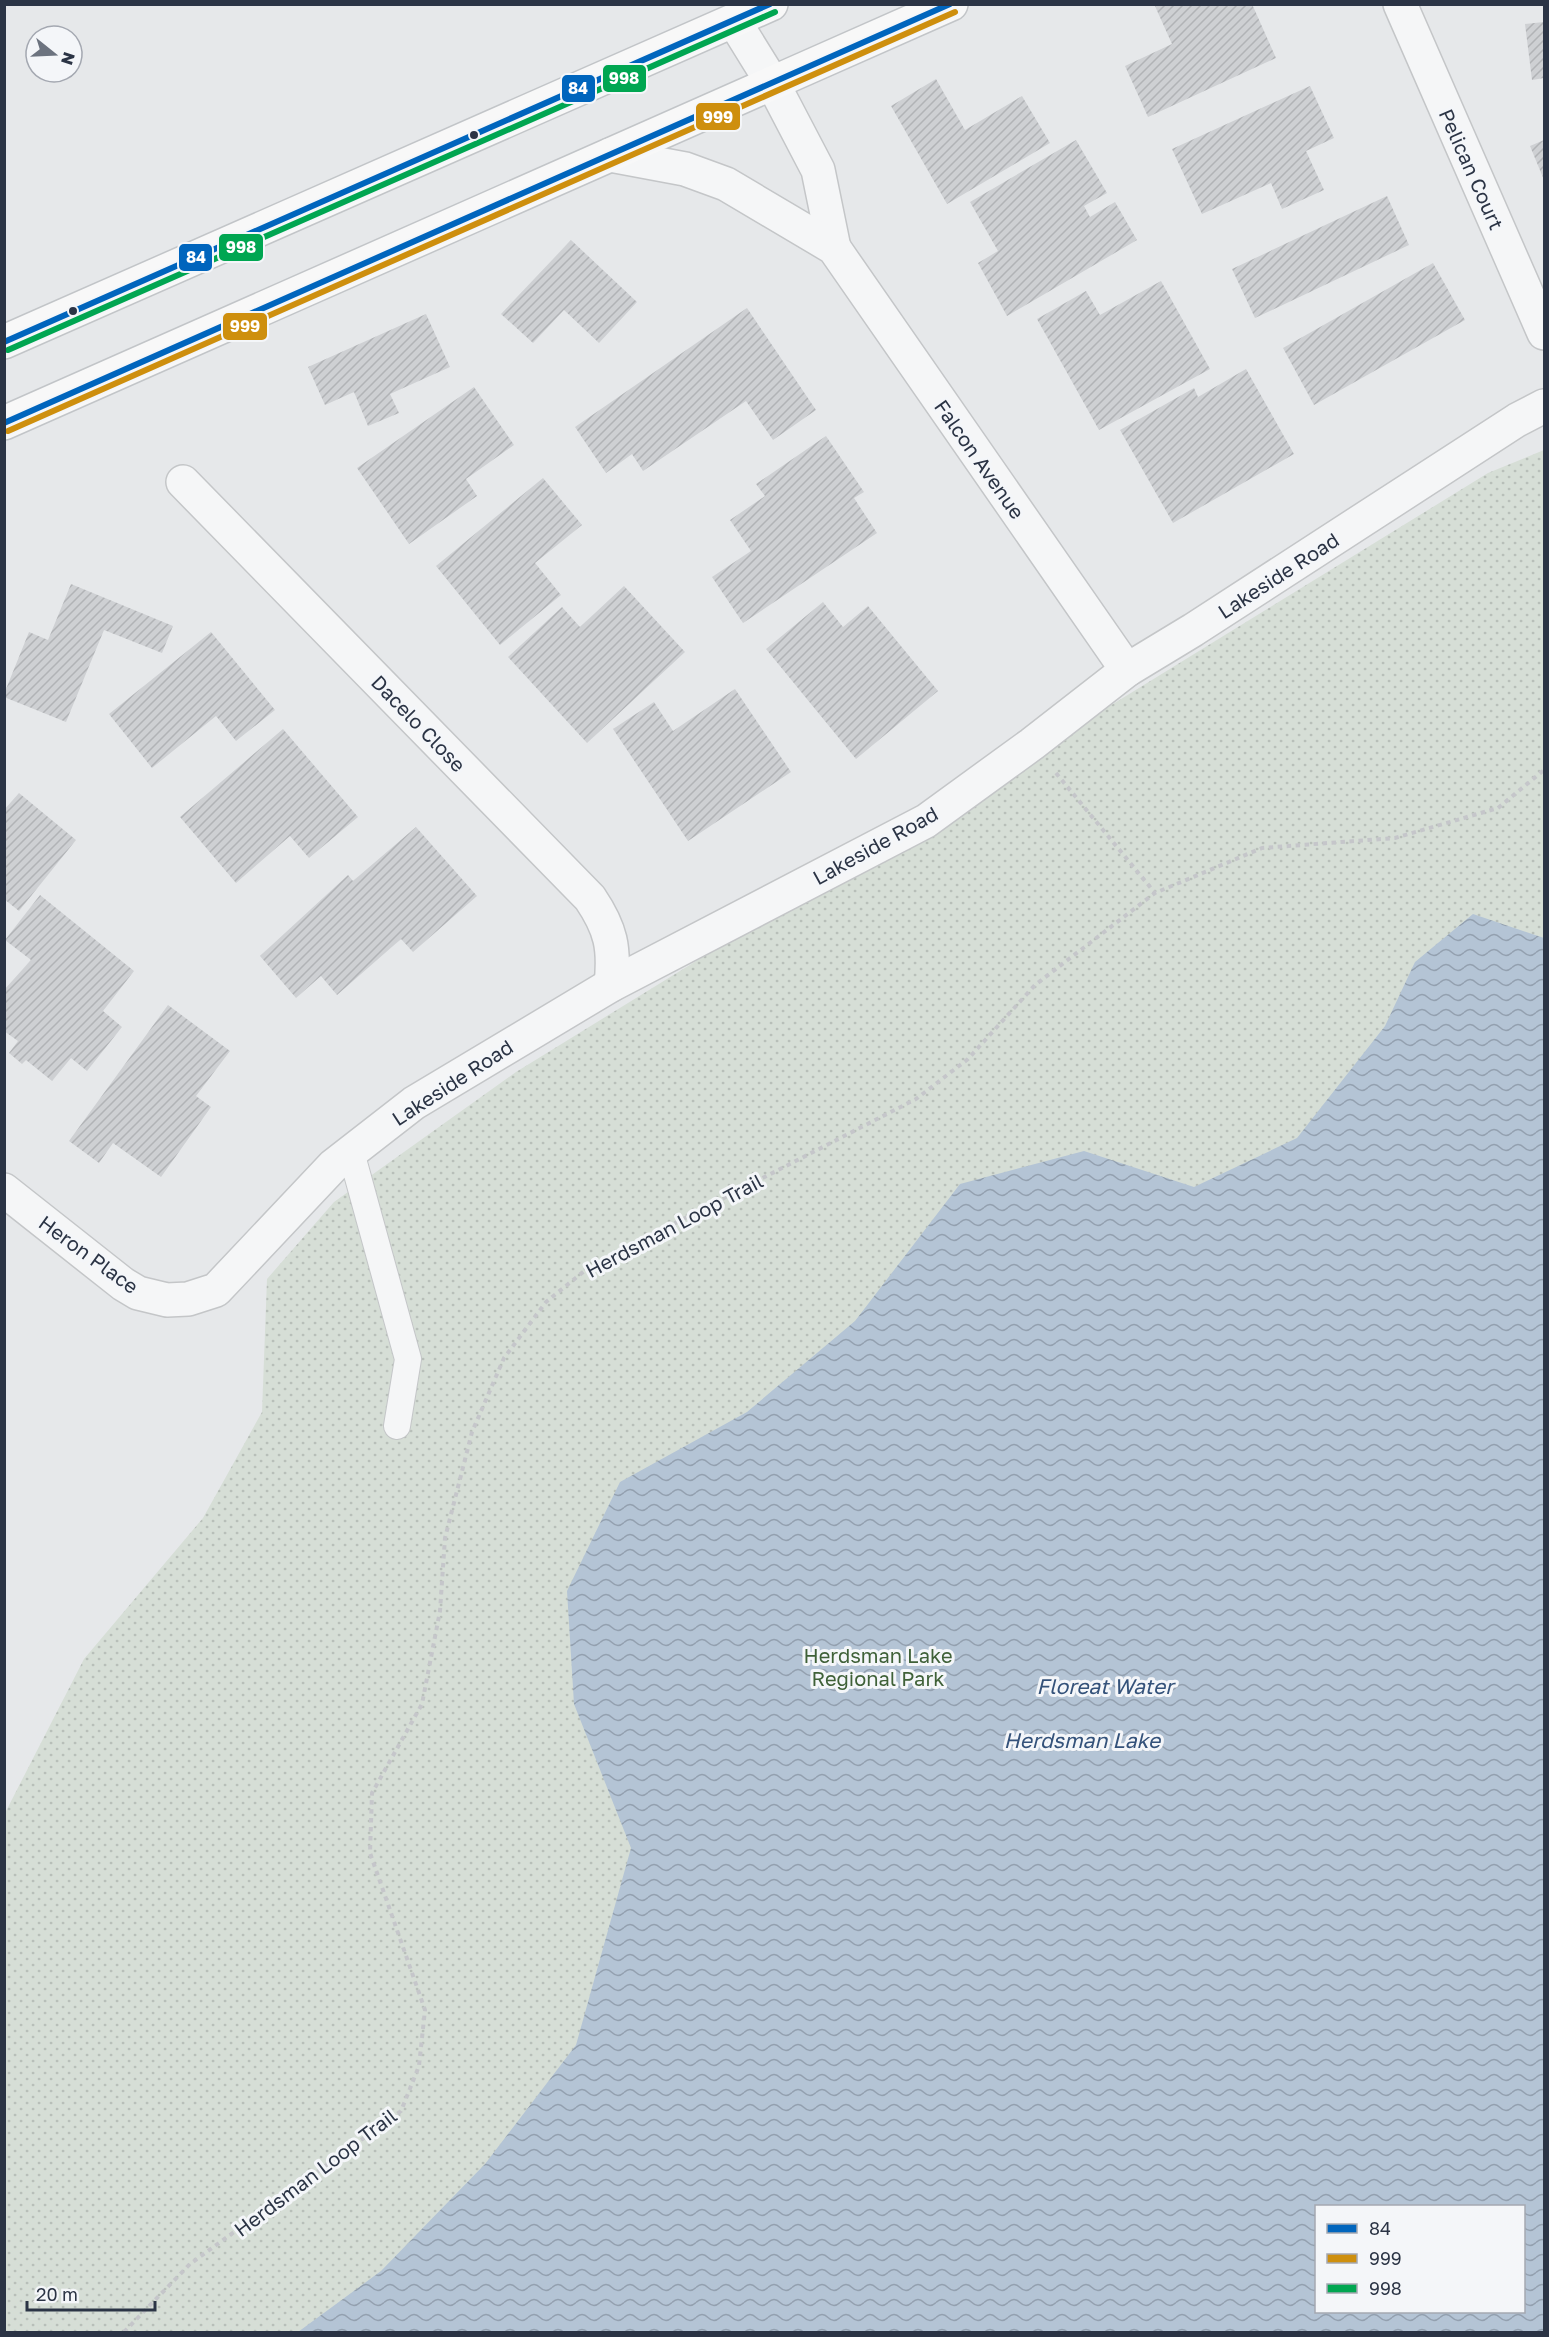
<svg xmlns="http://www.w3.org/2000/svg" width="1549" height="2337" viewBox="0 0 1549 2337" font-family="'Golos Text',sans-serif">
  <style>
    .park { fill: url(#park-dots); fill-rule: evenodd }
    .water { fill: url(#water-waves); fill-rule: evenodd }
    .building { fill: url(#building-hatch) }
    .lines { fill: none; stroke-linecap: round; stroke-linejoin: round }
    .service-casing { stroke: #c4c6c8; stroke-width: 28 }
    .minor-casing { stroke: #c4c6c8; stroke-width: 36 }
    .primary-casing { stroke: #c2c5c8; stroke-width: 36 }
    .path { stroke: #c5c6ca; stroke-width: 4; stroke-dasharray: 4.5 4.5; stroke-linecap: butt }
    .service { stroke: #f5f6f7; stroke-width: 26 }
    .minor { stroke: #f5f6f7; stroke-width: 33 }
    .primary { stroke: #f8f8f8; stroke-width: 33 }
    .bus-1-casing { stroke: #f4f6f9; stroke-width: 10 }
    .bus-2-casing { stroke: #f4f6f9; stroke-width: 10 }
    .bus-3-casing { stroke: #f4f6f9; stroke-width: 10 }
    .bus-1 { stroke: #0065bd; stroke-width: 6 }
    .bus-2 { stroke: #ce8f0e; stroke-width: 6 }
    .bus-3 { stroke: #00a651; stroke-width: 6 }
    .bus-dot { fill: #2b3445; stroke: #f4f6f9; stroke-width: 2 }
    .labels { text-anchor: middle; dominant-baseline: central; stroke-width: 6; stroke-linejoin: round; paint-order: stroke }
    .street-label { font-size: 20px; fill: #2b3445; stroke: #f4f6f9 }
    .park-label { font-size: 20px; fill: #3f6138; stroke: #f4f6f9 }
    .water-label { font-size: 21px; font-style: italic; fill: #34527a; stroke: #f4f6f9 }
    .line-badge { stroke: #f4f6f9; stroke-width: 2 }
    .badge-label { font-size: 16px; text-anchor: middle; font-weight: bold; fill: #fff }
  </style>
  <defs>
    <pattern id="park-dots" width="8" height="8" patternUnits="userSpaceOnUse" patternTransform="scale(1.5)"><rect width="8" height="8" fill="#d6ded6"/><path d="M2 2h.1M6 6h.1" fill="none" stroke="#b8bfb9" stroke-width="1.8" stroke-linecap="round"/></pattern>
    <pattern id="water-waves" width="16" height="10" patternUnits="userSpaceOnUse" patternTransform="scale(1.5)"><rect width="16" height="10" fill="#b4c4d5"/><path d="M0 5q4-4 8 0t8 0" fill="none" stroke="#93a0af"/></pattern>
    <pattern id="building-hatch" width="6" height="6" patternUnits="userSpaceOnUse" patternTransform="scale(1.5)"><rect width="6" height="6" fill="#ced0d3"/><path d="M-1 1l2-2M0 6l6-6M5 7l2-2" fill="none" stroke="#b1b3b6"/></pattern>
  </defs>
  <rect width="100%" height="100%" fill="#e6e8ea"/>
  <path class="park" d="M 1544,450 L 1544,2332 L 5,2332 L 4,1815 L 84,1659 L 203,1518 L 262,1412 L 267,1279 L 334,1202 L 516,1072 L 1488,473 ZM 1316,2206 L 1524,2206 L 1524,2312 L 1316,2312 Z"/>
  <path class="water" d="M 1473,914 L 1544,938 L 1544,2332 L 298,2332 L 381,2271 L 485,2164 L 576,2045 L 631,1848 L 574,1704 L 567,1591 L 620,1482 L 747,1412 L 855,1321 L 960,1184 L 1084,1151 L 1194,1187 L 1297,1138 L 1385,1026 L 1415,962 ZM 1316,2206 L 1524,2206 L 1524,2312 L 1316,2312 Z"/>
  <g class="building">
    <path d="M 1154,4 L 1252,4 L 1276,58 L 1148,117 L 1125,66 L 1172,44 Z"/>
    <path d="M 1544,22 L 1544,78 L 1532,80 L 1525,24 Z"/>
    <path d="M 936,79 L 965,130 L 1022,96 L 1050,143 L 947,204 L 891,106 Z"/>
    <path d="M 1310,86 L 1334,138 L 1306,151 L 1324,190 L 1282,209 L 1271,183 L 1202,214 L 1172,149 Z"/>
    <path d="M 1076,140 L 1107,193 L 1084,206 L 1090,217 L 1115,202 L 1137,240 L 1007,316 L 978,263 L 998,251 L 970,202 Z"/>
    <path d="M 1544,140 L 1544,180 L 1530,146 Z"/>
    <path d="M 1387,196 L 1409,245 L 1255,318 L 1232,269 Z"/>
    <path d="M 571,240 L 637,302 L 599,343 L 564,310 L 533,343 L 501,314 Z"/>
    <path d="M 1433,263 L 1465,320 L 1314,405 L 1283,348 Z"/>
    <path d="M 1161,281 L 1210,369 L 1099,430 L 1037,319 L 1086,291 L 1100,315 Z"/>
    <path d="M 747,308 L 816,410 L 773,440 L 746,401 L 643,471 L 632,454 L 606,473 L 575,427 Z"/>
    <path d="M 426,314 L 450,367 L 390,394 L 399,413 L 368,426 L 354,392 L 325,405 L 308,367 Z"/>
    <path d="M 1246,369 L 1294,454 L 1173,523 L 1120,430 L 1194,388 L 1198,397 Z"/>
    <path d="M 474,387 L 514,445 L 466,479 L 477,496 L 409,544 L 357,468 Z"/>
    <path d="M 826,436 L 864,492 L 854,498 L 877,533 L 743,623 L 712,577 L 751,551 L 730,520 L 765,496 L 756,484 Z"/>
    <path d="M 543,478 L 582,525 L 535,563 L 561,595 L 500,645 L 436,566 Z"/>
    <path d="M 71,584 L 173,626 L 162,653 L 104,630 L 66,722 L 4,697 L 4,694 L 29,632 L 48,640 Z"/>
    <path d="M 624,586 L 685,652 L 587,743 L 508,657 L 562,607 L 580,627 Z"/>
    <path d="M 823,602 L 843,627 L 868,606 L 938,691 L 856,759 L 766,649 Z"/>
    <path d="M 211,632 L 275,710 L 236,741 L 216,716 L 152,768 L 109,714 Z"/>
    <path d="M 735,689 L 791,772 L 688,841 L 613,729 L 654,702 L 673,731 Z"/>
    <path d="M 283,729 L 358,817 L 309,858 L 290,836 L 236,883 L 180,817 Z"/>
    <path d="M 19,793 L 76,840 L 19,911 L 4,899 L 4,810 Z"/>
    <path d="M 416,827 L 477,896 L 413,952 L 401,939 L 337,995 L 321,976 L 296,998 L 260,956 L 348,875 L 353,881 Z"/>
    <path d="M 40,895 L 134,971 L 103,1011 L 122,1027 L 87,1071 L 71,1058 L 52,1081 L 26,1060 L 22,1064 L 9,1053 L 18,1041 L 4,1031 L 4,990 L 31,960 L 5,940 Z"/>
    <path d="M 168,1005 L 230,1051 L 196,1096 L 211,1107 L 161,1177 L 113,1143 L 99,1163 L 69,1141 Z"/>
  </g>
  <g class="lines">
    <defs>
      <path id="service" d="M 351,1152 L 408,1359 L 397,1426"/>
      <g id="minor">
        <path d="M 1400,4 L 1544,333"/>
        <path d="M 734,21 L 773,84 L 818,170 L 834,248"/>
        <path d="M 610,155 L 685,169 L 726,184 L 834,248 L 1127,670"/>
        <path d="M 183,482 L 590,898 C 611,929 615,948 611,985"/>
        <path d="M 4,1190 L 123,1284 L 138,1293 L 167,1300 L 188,1299 L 216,1290 L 333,1166 L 414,1103 L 611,985 L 926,821 L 1032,744 L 1127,670 L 1193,630 L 1517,420 L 1544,406"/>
      </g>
      <g id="primary">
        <path d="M 4,342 L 771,4"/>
        <path d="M 4,423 L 951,4"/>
      </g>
    </defs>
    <use href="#service" class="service-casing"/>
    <use href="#minor" class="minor-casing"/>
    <use href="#primary" class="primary-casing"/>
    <g class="path">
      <path d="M 1056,773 L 1155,893"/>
      <path d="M 124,2332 L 190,2264 L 401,2111 L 419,2066 L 425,2010 L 370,1853 L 372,1793 L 422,1704 L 440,1611 L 445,1538 L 472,1432 L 504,1358 L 546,1302 L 588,1268 L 916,1099 L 968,1059 L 1035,985 L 1155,893 L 1262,848 L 1395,838 L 1498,808 L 1544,770"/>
    </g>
    <use href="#service" class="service"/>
    <use href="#minor" class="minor"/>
    <use href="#primary" class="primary"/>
    <defs>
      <g id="bus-1">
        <path d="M 4,342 L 770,4"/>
        <path d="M 4,423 L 950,4"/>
      </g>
      <path id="bus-2" d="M 8,431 L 955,12"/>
      <path id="bus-3" d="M 8,350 L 775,12"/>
    </defs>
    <use href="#bus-1" class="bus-1-casing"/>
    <use href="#bus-2" class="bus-2-casing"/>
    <use href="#bus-3" class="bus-3-casing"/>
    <use href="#bus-1" class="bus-1"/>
    <use href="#bus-2" class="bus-2"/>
    <use href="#bus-3" class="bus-3"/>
  </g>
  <g class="bus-dot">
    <circle cx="474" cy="135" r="5"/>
    <circle cx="73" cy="311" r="5"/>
  </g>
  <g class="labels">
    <g class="street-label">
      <text transform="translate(1472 169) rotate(66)">Pelican Court</text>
      <text transform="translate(980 459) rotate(55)">Falcon Avenue</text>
      <text transform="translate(1278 575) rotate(-33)">Lakeside Road</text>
      <text transform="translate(419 723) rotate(46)">Dacelo Close</text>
      <text transform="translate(875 845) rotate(-29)">Lakeside Road</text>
      <text transform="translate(452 1082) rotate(-33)">Lakeside Road</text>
      <text transform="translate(674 1225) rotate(-28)">Herdsman Loop Trail</text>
      <text transform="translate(89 1254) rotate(36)">Heron Place</text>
      <text transform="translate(315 2172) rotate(-37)">Herdsman Loop Trail</text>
    </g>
    <g class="park-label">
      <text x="878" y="1655">Herdsman Lake<tspan x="878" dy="23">Regional Park</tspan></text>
    </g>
    <g class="water-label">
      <text x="1105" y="1686">Floreat Water</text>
      <text x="1082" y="1740">Herdsman Lake</text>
    </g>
  </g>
  <g class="line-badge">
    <rect x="602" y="64" width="45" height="29" rx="6" fill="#00a651"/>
    <rect x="561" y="74" width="35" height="29" rx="6" fill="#0065bd"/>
    <rect x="695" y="102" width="46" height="29" rx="6" fill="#ce8f0e"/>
    <rect x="218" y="233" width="46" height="29" rx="6" fill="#00a651"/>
    <rect x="178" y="243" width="35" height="29" rx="6" fill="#0065bd"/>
    <rect x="222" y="312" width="46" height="29" rx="6" fill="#ce8f0e"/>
  </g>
  <g class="badge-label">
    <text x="624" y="84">998</text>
    <text x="578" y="94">84</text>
    <text x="718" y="123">999</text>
    <text x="241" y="253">998</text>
    <text x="196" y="263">84</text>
    <text x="245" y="332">999</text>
  </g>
  <rect width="1549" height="2337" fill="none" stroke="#2b3445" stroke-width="12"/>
  <rect x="1315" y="2205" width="210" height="108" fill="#f4f6f9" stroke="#a4a8b1" stroke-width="1.5"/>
  <rect x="1327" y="2224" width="30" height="9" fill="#0065bd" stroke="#a4a8b1" stroke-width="1.5"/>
  <text x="1369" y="2235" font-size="18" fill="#2b3445">84</text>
  <rect x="1327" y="2254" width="30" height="9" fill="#ce8f0e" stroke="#a4a8b1" stroke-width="1.5"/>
  <text x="1369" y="2265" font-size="18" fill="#2b3445">999</text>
  <rect x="1327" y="2284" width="30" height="9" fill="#00a651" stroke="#a4a8b1" stroke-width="1.5"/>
  <text x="1369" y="2295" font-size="18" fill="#2b3445">998</text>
  <g transform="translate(54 54) rotate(108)"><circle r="28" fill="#f4f6f9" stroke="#a4a8b1" stroke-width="1.5"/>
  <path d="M0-4.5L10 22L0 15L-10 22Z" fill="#6c737f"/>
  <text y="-9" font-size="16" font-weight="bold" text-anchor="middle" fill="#2b3445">N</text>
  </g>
  <path d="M27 2301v9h128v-9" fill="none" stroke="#2b3445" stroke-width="3"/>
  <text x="36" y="2301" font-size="18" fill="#2b3445" stroke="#f4f6f9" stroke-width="4.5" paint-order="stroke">20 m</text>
</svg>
